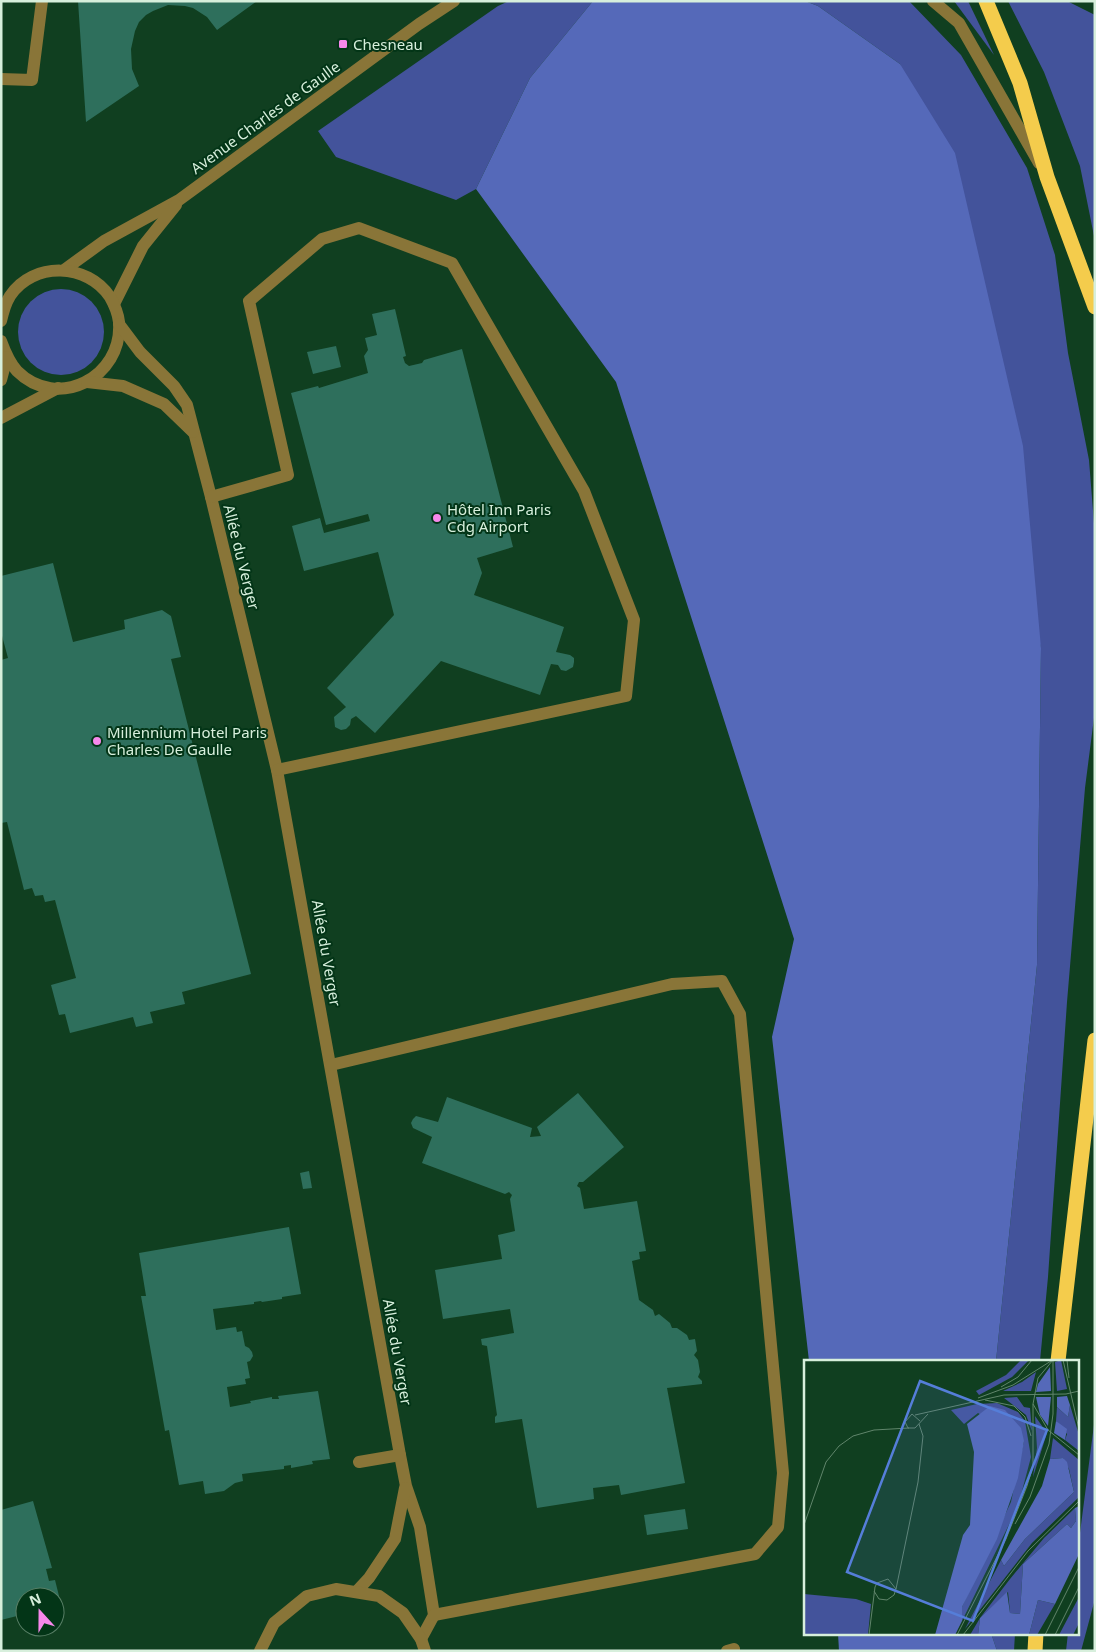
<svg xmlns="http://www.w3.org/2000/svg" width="1096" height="1652" viewBox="0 0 1096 1652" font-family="'Noto Sans',sans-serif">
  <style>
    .green { fill: #43539b }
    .forest { fill: #5569b9 }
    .building { fill: #2e6f5c }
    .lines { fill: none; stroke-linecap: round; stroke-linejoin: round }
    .minor { stroke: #897538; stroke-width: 12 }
    .highway { stroke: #f4cc4c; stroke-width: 15 }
    .poi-dot { fill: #f788eb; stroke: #033517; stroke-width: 2 }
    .labels { text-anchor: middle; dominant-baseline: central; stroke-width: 4; stroke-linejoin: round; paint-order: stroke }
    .poi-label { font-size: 15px; fill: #d7efdc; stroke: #033517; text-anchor: start }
    .street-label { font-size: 15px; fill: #d7efdc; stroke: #033517 }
    .inset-road { fill: none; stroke: #60856b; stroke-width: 1 }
    .view { fill: #557ed9; fill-opacity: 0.15; stroke: #557ed9; stroke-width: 2.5 }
    .inset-edge { fill: none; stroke: #d7efdc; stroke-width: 2.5 }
  </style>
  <rect width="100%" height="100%" fill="#103f20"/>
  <g class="green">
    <path d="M 509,1 L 593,1 L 530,78 L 476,189 L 456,200 L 336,157 L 318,131 L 498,6 Z"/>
    <path d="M 805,1 L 909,1 L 961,55 L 1027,168 L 1055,255 L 1068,353 L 1089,460 L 1095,536 L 1095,710 L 1085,788 L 1067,1002 L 1048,1277 L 1040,1361 L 996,1361 L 1037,965 L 1041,648 L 900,64 L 818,6 Z"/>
    <path d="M 954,1 L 968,1 L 994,55 Z"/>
    <path d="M 1008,1 L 1067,1 L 1095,15 L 1095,241 L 1080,166 L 1044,72 Z"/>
    <circle cx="61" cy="332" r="43"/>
    <path d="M 1095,1417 L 1095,1599 L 1081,1651 L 1066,1651 L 1068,1633 L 1077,1633 L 1077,1556 Z"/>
    <path d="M 991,1633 L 1015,1633 L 1014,1651 L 997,1651 Z"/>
  </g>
  <g class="forest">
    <path d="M 593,1 L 805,1 L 818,6 L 900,64 L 955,153 L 1023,446 L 1041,648 L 1037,965 L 996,1361 L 809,1361 L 772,1037 L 794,939 L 616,382 L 476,189 L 530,78 Z"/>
    <path d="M 838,1633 L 991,1633 L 997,1651 L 839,1651 Z"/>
  </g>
  <g class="building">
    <path d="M 78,1 L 257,1 L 217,30 L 207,17 L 193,8 L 185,6 L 168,5 L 153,11 L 146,15 L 139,22 L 135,31 L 131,49 L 132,69 L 139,86 L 86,122 Z"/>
    <path d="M 395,309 L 406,356 L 403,357 L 405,363 L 409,366 L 422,363 L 424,360 L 462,349 L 513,547 L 477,558 L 482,573 L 474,595 L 564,627 L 556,652 L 570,655 L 574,658 L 574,662 L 573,667 L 566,671 L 561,670 L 558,665 L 551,664 L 540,695 L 441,661 L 375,733 L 356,716 L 351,719 L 350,725 L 346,729 L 341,730 L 335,727 L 334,717 L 346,707 L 327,688 L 394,615 L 378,552 L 304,571 L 292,526 L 320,518 L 324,533 L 370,521 L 368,514 L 326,525 L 291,393 L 318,386 L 319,388 L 368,373 L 364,356 L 368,350 L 365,338 L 377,335 L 372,314 Z"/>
    <path d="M 336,346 L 341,367 L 313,374 L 307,352 Z"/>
    <path d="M 53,563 L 73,642 L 125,629 L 124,620 L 162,610 L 171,616 L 181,657 L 171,659 L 251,974 L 182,992 L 185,1004 L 150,1012 L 153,1023 L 136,1027 L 133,1017 L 70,1033 L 65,1014 L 59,1015 L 51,985 L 76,978 L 55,900 L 45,902 L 43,895 L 35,896 L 32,888 L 24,890 L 7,822 L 1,823 L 1,660 L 8,658 L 1,632 L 1,576 Z"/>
    <path d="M 578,1093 L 624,1147 L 583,1182 L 579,1182 L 577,1186 L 580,1188 L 584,1209 L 637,1201 L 646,1251 L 639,1252 L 640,1259 L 632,1261 L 639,1300 L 653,1310 L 655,1316 L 659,1314 L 670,1323 L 672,1328 L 677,1328 L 687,1335 L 689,1340 L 695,1339 L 697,1351 L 694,1355 L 698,1360 L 700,1372 L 698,1377 L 702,1381 L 702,1384 L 667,1388 L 685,1483 L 621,1495 L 619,1485 L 593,1488 L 594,1499 L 537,1508 L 522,1419 L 495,1423 L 495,1417 L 497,1415 L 487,1346 L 482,1345 L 481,1339 L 514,1333 L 510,1309 L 443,1319 L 435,1270 L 502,1259 L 498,1235 L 515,1231 L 510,1199 L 512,1195 L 509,1192 L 505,1194 L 422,1163 L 432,1137 L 413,1128 L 411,1123 L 413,1119 L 416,1116 L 438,1122 L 447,1097 L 532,1128 L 530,1137 L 541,1136 L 537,1127 Z"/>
    <path d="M 309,1171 L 312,1188 L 303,1189 L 300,1173 Z"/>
    <path d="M 289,1227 L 301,1294 L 282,1297 L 282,1299 L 262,1302 L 261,1301 L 254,1302 L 254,1304 L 213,1309 L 216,1330 L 236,1327 L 237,1332 L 242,1331 L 245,1346 L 249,1348 L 252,1352 L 253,1356 L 250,1361 L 247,1362 L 250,1378 L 245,1379 L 246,1384 L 227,1387 L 230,1407 L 251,1403 L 250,1401 L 272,1397 L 272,1399 L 279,1399 L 278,1396 L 318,1391 L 330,1459 L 312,1461 L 313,1464 L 291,1468 L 291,1465 L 284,1466 L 284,1469 L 242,1474 L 243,1481 L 235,1483 L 224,1491 L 205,1494 L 203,1481 L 179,1485 L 169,1430 L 165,1431 L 141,1296 L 146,1296 L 139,1253 Z"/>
    <path d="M 33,1501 L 52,1568 L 46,1569 L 49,1581 L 55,1580 L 61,1604 L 55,1605 L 55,1597 L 25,1597 L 25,1614 L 1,1620 L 1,1510 Z"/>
    <path d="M 685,1509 L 688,1529 L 647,1535 L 644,1515 Z"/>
  </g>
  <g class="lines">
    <g class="minor">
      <path d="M 933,1 L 959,23 L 1039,163"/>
      <path d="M 1,79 L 32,80 L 42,1"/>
      <path d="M 64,270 L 104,241 L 179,200 L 419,24 L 454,1"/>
      <path d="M 114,304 L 143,246 L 176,205"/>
      <path d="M 1,321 C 3,312 5,304 10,296 C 33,261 88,263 110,297 C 114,304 118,313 119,322 C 123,378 57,411 17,371 C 9,362 5,352 1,341"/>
      <path d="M 119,324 L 140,352 L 174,386 L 187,405 L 211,497 L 277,770 L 400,1455 L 406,1486 L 420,1527 L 434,1615 L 421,1639"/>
      <path d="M 1,380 L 7,357"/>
      <path d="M 87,382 L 123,386 L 164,404 L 193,432"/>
      <path d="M 1,418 L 58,388"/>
      <path d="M 211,497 L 288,475 L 249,301 L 322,239 L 359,228 L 452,263 L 584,491 L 634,620 L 626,696 L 277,770"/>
      <path d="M 331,1065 L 672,984 L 722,981 L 740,1014 L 783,1473 L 778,1527 L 755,1554 L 434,1615"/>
      <path d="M 359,1462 L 400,1455"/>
      <path d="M 356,1592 L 369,1578 L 395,1539 L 405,1488"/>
      <path d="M 260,1651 L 274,1623 L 307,1596 L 336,1589 L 379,1596 L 403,1613 L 421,1639 L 425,1651"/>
      <path d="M 727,1651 L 734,1649 L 734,1651"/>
    </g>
    <g class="highway">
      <path d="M 986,1 L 1020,83 L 1047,177 L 1095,307"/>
      <path d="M 1058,1361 L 1095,1040"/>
      <path d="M 1035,1651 L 1036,1633"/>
    </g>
  </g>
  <g class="poi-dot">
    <rect x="338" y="39" width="10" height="10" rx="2.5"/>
    <circle cx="437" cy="518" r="5"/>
    <circle cx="97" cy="741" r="5"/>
  </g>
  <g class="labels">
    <g class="poi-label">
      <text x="353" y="44">Chesneau</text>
      <text x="447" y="509">Hôtel Inn Paris<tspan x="447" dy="17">Cdg Airport</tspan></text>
      <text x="107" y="732">Millennium Hotel Paris<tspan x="107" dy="17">Charles De Gaulle</tspan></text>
    </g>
    <g class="street-label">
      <text transform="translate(265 117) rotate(-36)">Avenue Charles de Gaulle</text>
      <text transform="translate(242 557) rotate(76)">Allée du Verger</text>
      <text transform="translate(327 953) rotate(80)">Allée du Verger</text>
      <text transform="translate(398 1352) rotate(80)">Allée du Verger</text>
    </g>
  </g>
  <g transform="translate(804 1360)">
    <rect width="275" height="275" fill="#103f20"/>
    <path d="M 217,0 L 225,0 L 208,17 L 175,35 L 172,31 L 202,15 ZM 257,0 L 263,29 L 253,31 L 251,2 ZM 232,12 L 227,31 L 199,31 L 218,22 ZM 213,37 L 220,47 L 226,48 L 228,71 L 222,55 L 200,38 ZM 193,43 L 214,52 L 221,61 L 227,97 L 214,146 L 158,261 L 158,247 L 207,142 L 220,81 L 174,53 L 160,64 L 147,50 L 173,44 ZM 266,45 L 275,75 L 275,91 L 261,80 L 263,74 L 252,61 L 253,47 L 264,57 ZM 231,56 L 243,73 L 229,117 L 233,88 ZM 249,78 L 275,100 L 275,137 L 228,183 L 161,269 L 197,200 L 200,206 L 221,179 L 270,132 L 265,109 L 259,98 L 246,99 ZM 271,148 L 272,161 L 267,168 L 263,164 L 219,204 L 216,254 L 206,253 L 204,232 L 176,258 L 174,275 L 166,275 L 176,258 L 206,219 L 240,178 ZM 0,234 L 52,239 L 67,244 L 64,275 L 0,275 ZM 275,237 L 275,263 L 269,275 L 255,275 ZM 234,240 L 251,244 L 233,275 L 225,275 Z" fill="#43539b"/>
    <path d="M 246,7 L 247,31 L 232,32 L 234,24 ZM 263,36 L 266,45 L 264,57 L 253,47 L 253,37 ZM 232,37 L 247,37 L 244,66 L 236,55 ZM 186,46 L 201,50 L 217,68 L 220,81 L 214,118 L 193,179 L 158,247 L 158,261 L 151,275 L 131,275 L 159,175 L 166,165 L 170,92 L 163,64 ZM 252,61 L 263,69 L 261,80 L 250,73 ZM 259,98 L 263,102 L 270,132 L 221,179 L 200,206 L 197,200 L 238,126 L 246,99 ZM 275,146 L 275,194 L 251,244 L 234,240 L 225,275 L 174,275 L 176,258 L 203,232 L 206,253 L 216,254 L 219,204 L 263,164 L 267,168 L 272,161 L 271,148 Z" fill="#5569b9"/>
    <path class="inset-road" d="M 249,0 L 234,18 L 229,44 L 244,70 L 275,95M 259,0 L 275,69M 263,0 L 265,18M 197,27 L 214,17 L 228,0M 174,38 L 209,25 L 247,1M 181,40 L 210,46 L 221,57 L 227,76M 111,55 L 200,35 L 262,34 L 275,31M 116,61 L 108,54 L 101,62 L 104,68 L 111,68 L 124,54M 211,164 L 226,137 L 245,84 L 249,54 L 249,0M 0,165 L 22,102 L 35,86 L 49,76 L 70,70 L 105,68M 92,229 L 114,122 L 119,76 L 115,64M 65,275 L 71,227 L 73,223 L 84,219 L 92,229 L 90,235 L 83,240 L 75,239 L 70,231M 153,275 L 202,179 L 223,126 L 229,106 L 229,44M 159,275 L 224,191 L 275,141M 241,275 L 275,207M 251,275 L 275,227"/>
    <path class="view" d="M 116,21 L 243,70 L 169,261 L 43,212 Z"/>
    <rect width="275" height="275" class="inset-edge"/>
  </g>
  <rect width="1096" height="1652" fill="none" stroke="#d7efdc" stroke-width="5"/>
  <g transform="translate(40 1612) rotate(339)"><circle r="24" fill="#033517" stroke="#587f66"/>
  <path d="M0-4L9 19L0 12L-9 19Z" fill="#f788eb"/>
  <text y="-8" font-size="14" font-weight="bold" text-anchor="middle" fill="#d7efdc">N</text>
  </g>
</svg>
